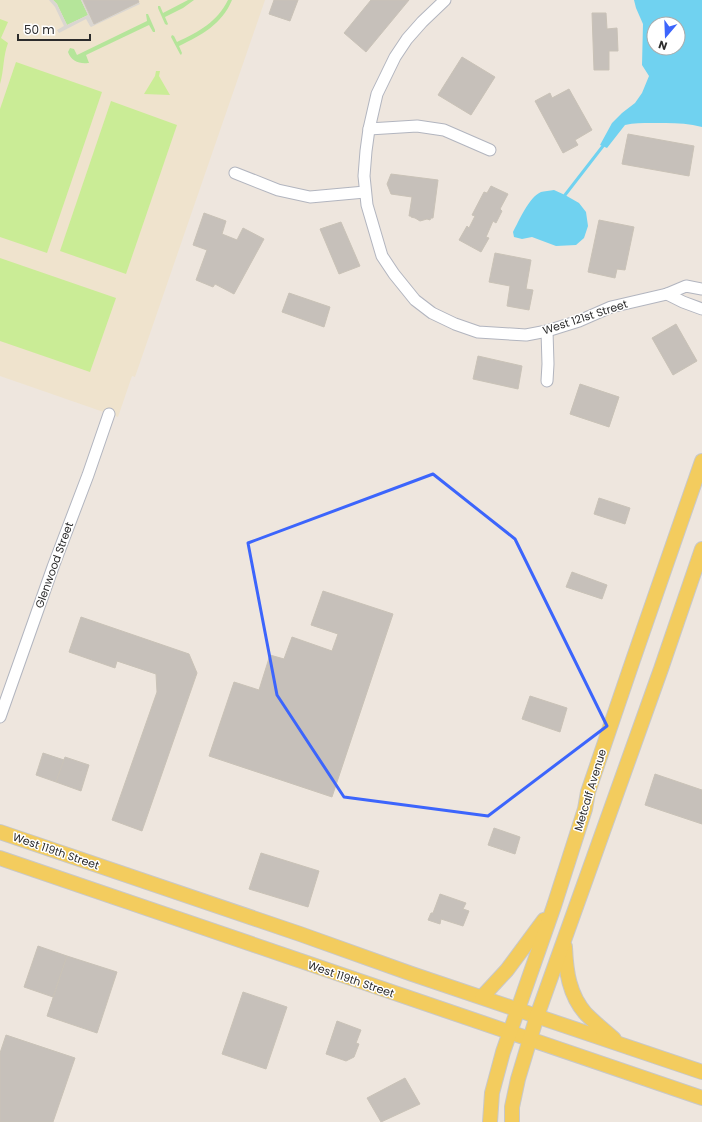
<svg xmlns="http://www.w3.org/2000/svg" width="702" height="1122" viewBox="0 0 702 1122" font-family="Poppins,sans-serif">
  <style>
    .education { fill: #efe3cd }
    .green { fill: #b5e59a }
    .pitch { fill: #caec96 }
    .plaza { fill: #dad6d1 }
    .water { fill: #70d2f0; fill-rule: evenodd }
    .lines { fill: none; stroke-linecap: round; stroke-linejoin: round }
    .stream { stroke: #70d2f0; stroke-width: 3 }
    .building { fill: #c6c0ba; stroke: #c9c2b7 }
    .minor-casing { stroke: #b2b5bf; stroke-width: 13 }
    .major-casing { stroke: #c8c8c8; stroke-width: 16 }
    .minor { stroke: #fff; stroke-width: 11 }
    .major { stroke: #f3cc5e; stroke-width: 14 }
    .marked { fill: none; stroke: #3c65fc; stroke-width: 3; stroke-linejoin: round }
    .labels { text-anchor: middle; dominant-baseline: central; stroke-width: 3; stroke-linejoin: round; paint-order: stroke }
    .street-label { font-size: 11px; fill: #2c2c2c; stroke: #fff }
  </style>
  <rect width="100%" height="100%" fill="#eee6de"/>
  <path class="education" d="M 0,0 L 265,0 L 135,377 L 132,376 L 118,417 L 0,376 Z"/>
  <g class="green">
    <path d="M 53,0 L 81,0 L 88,15 L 67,25 L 57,4 Z"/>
    <path d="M 188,0 L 194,0 L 183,8 L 165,17 L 168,24 L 167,25 L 165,24 L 158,8 L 158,6 L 160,6 L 163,13 Z"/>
    <path d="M 228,0 L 232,0 C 222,24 202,35 179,46 L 182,53 L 181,55 L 180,54 L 171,37 L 172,35 L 174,36 L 177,42 C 199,32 217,22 228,0 Z"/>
    <path d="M 146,14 L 148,14 L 155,30 L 155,32 L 153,32 L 149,25 L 86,55 L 89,63 L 88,63 C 79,64 71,61 68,52 L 70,48 L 74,49 L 77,55 L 147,21 Z"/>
  </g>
  <g class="pitch">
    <path d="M 0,19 L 8,22 L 1,38 L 8,43 C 3,56 4,71 0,84 Z"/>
    <path d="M 16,62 L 102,92 L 47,253 L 0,237 L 0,109 Z"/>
    <path d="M 156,71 L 160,71 L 159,76 L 170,95 L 144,94 L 155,76 Z"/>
    <path d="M 111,101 L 177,125 L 126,274 L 60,251 Z"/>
    <path d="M 0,258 L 116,298 L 90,372 L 0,341 Z"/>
  </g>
  <path class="plaza" d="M 49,0 L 53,0 L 57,4 L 67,25 L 88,15 L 81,0 L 83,0 L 94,24 L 139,2 L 140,4 L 91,27 L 90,26 L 86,19 L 59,33 L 57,30 L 64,26 L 55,7 Z"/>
  <g class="water">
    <path d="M 634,0 L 702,0 L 702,127 C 685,122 668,123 651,123 C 642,123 634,123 625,125 L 607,148 L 600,145 L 612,123 L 622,113 L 635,103 L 642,93 L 649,76 L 642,65 L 643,24 L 636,8 ZM 654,24 L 678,24 L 678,48 L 654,48 Z"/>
    <path d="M 554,190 L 565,195 L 579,203 L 586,212 L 588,226 L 584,238 L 576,245 L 556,246 L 532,237 L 522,239 L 514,237 L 513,232 C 519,221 529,197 541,192 C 544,191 550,191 554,190 Z"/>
  </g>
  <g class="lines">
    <path class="stream" d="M 565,195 L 603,146"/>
  </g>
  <g class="building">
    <path d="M 83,0 L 138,0 L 139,2 L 94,24 Z"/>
    <path d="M 274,0 L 298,0 L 290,21 L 269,14 Z"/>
    <path d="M 371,0 L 409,0 L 366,52 L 344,33 Z"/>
    <path d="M 592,13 L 606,13 L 607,29 L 617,28 L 618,51 L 609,51 L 609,70 L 594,70 Z"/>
    <path d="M 462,57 L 495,77 L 471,115 L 438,95 Z"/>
    <path d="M 569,89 L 592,130 L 575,140 L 578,145 L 563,153 L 535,101 L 550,93 L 552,98 Z"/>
    <path d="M 628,134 L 694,146 L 689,176 L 622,164 Z"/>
    <path d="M 391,174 L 438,180 L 433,218 L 431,218 L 430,220 L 427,219 L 420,221 L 415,218 L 411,217 L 411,216 L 409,216 L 412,197 L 391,194 L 387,184 Z"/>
    <path d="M 491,186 L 508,194 L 500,209 L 502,211 L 496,223 L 493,221 L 486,237 L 489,238 L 481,252 L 459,240 L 467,226 L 469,228 L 475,216 L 472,215 L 484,192 L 487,193 Z"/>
    <path d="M 204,213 L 226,221 L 222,234 L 237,240 L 243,228 L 264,239 L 234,294 L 215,284 L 213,287 L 196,280 L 207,250 L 193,245 Z"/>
    <path d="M 599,220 L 634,227 L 625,270 L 617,269 L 615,278 L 588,272 Z"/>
    <path d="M 341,222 L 360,266 L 339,274 L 320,229 Z"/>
    <path d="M 495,253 L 531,260 L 526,289 L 533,290 L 529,310 L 507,306 L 510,286 L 489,282 Z"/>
    <path d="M 289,293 L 330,307 L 324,327 L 282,312 Z"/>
    <path d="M 676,324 L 697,361 L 673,375 L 652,338 Z"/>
    <path d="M 478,356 L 522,366 L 518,389 L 473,379 Z"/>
    <path d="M 580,384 L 619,397 L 609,427 L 570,414 Z"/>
    <path d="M 599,498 L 630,508 L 625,524 L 594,514 Z"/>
    <path d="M 572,572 L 607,585 L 602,599 L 566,587 Z"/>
    <path d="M 323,591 L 393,614 L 332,797 L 209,756 L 234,682 L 259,690 L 270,655 L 284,659 L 292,637 L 332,651 L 338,634 L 311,625 Z"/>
    <path d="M 81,617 L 189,654 L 197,673 L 142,831 L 112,820 L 157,692 L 156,674 L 117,661 L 115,668 L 69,652 Z"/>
    <path d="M 530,696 L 567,708 L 560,732 L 522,719 Z"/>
    <path d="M 43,753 L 64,760 L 56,782 L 36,775 Z"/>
    <path d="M 65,757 L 89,765 L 81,791 L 56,782 Z"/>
    <path d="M 655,774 L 702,790 L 702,824 L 645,805 Z"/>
    <path d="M 494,828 L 520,837 L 515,854 L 488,845 Z"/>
    <path d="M 261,853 L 319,871 L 308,907 L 249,889 Z"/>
    <path d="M 440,894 L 466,903 L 463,909 L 469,911 L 463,926 L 441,919 L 440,924 L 428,920 L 431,913 L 433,913 Z"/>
    <path d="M 38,946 L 67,956 L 53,997 L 24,987 Z"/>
    <path d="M 67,956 L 117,972 L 97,1033 L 47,1016 Z"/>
    <path d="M 243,992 L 287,1007 L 266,1069 L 222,1054 Z"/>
    <path d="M 337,1021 L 361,1030 L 356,1043 L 359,1044 L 354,1057 L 346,1061 L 326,1054 Z"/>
    <path d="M 6,1035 L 75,1058 L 53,1122 L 0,1122 L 0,1053 Z"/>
    <path d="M 405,1078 L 420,1104 L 381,1122 L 367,1098 Z"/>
  </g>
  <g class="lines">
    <defs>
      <g id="minor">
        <path d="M 445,0 L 422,22 L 407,39 L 395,57 L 377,94 L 369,129 L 366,151 L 364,176 L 367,205 L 382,256 L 394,274 L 415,300 L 432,313 L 455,324 L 478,332 L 526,335 L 547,331 L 579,321 L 611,307 L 667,294 L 686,286 L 702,289"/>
        <path d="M 369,129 L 417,126 L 444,130 L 490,150"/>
        <path d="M 235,173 L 278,190 L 310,197 L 365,192"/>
        <path d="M 667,294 L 683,302 L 702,309"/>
        <path d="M 547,331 L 548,364 L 547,381"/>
        <path d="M 0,717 L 53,567 L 88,475 L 109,414"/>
      </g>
      <g id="major">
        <path d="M 0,832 L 300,934 L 412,974 L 702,1072"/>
        <path d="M 0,858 L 702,1098"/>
        <path d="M 565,947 C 566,971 569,995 586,1014 C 595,1023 605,1031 614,1039"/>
        <path d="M 482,997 L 507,970 L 544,920"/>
        <path d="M 490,1122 L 492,1093 L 503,1052 L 554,906 L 585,809 L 588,792 L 633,660 L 702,461"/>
        <path d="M 512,1122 L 512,1107 L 518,1079 L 537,1016 L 661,669 L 702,549"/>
      </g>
    </defs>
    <use href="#minor" class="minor-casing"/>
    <use href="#major" class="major-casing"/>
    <use href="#minor" class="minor"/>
    <use href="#major" class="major"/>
  </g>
  <path class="marked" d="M 433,474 L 515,539 L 607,726 L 488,816 L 344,797 L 277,695 L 248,543 Z"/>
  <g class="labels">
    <g class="street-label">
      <text transform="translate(585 317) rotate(-18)">West 121st Street</text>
      <text transform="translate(54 565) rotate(-70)">Glenwood Street</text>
      <text transform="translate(590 790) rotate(-73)">Metcalf Avenue</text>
      <text transform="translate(56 851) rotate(19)">West 119th Street</text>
      <text transform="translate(351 979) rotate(19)">West 119th Street</text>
    </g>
  </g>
  <g transform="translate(666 36) rotate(199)"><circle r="19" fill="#ffffff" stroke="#ababab"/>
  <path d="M0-3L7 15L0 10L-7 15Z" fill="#3c65fc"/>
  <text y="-6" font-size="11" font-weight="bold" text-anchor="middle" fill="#2c2c2c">N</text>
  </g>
  <path d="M18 34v6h72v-6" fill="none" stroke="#2c2c2c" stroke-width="2"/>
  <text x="24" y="34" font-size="12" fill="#2c2c2c" stroke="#ffffff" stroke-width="3" paint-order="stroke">50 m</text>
</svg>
